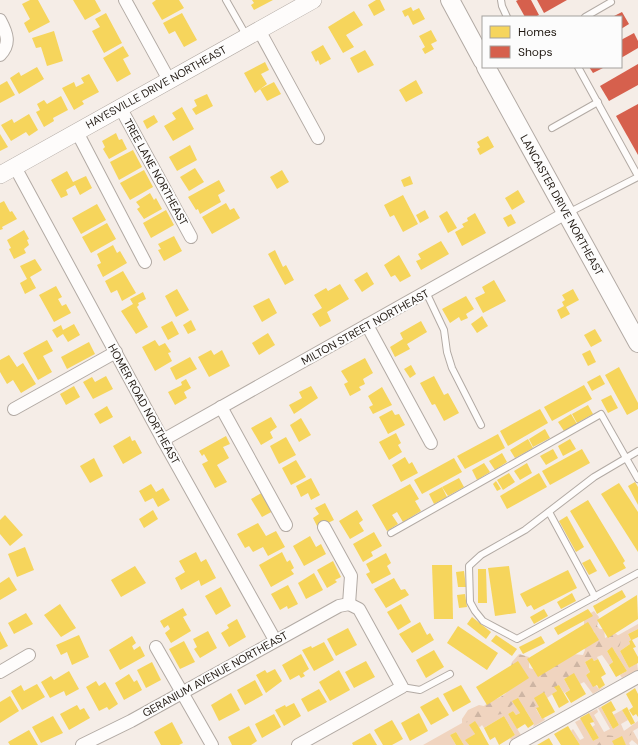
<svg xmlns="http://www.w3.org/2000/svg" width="638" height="745" viewBox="0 0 638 745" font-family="'DM Sans',sans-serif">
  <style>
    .grass { fill: #f0d4bf }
    .forest { fill: url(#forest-firs) }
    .homes { fill: #f6d55c }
    .shops { fill: #d6604d }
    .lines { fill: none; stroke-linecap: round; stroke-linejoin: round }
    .lane-casing { stroke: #b2aaa4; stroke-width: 8 }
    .street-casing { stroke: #b2aaa4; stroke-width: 14 }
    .secondary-casing { stroke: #b2aaa4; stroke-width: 18 }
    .primary-casing { stroke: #b2aaa4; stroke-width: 20 }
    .lane { stroke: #fefcfb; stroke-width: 6 }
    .street { stroke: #fefcfb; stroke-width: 12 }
    .secondary { stroke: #fefcfb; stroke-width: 17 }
    .primary { stroke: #fefcfb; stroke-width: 18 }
    .labels { text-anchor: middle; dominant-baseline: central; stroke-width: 4; stroke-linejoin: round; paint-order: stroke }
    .street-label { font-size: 11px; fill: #201811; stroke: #fcfcfc }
  </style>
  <defs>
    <pattern id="forest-firs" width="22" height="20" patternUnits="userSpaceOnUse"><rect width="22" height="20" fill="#f0d4bf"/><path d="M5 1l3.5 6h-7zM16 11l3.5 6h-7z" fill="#ceb5a3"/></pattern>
  </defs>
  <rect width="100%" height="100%" fill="#f5ede7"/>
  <g class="grass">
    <path d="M 638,624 L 638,629 L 628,634 L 631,640 L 629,641 L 630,644 L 620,651 L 629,668 L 637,663 L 638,670 L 622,678 L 620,675 L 627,671 L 612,647 L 607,651 L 613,662 L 609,665 L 602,655 L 597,657 L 598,659 L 594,661 L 592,658 L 585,662 L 590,672 L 586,675 L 599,689 L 606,686 L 593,694 L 584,682 L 580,684 L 574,673 L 564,679 L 570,690 L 564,693 L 559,685 L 554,687 L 557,691 L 547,698 L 544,692 L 539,707 L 536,709 L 542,719 L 544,718 L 545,720 L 533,727 L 534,724 L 518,698 L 513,701 L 520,713 L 516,715 L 513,711 L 508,714 L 521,735 L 511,740 L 510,738 L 515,735 L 504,716 L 484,728 L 482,725 L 479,727 L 475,721 L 470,725 L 475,734 L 466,740 L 469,745 L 464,745 L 456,732 L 450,735 L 456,745 L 423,745 Z"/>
    <path d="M 601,707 L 613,729 L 619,725 L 613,715 L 622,710 L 628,720 L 621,724 L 624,731 L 638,721 L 638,728 L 633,731 L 638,740 L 638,745 L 632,740 L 629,743 L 630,745 L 626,745 L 621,736 L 614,745 L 580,745 L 571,731 L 573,729 L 580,740 L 584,738 L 575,722 L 581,719 L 593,741 L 599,738 L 592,727 L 595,725 L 589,713 L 597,709 L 598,712 L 594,715 L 604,732 L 610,729 L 598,708 Z"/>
  </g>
  <g class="forest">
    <path d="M 594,611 L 599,617 L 597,626 L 600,629 L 604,629 L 605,638 L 615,633 L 621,638 L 620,645 L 616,650 L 611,650 L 609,648 L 604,654 L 599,654 L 593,660 L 583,658 C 581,662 582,664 582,668 C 579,678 565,680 558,674 L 556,677 L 561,682 L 553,690 L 550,687 L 536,702 L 538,704 L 531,709 L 521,709 L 514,703 L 502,714 L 495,715 L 494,719 L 490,721 L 486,720 L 480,727 L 475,724 L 474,721 L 462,723 L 462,719 L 468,710 L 479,705 L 484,706 C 490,700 500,699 506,693 L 512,662 L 519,654 L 529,657 L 529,668 C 547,674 559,664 573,654 L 583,655 L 585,650 L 583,645 L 596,638 L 594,631 L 584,626 L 584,617 Z"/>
    <path d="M 632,727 L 631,735 L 614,740 L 610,745 L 597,745 L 606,735 L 614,736 Z"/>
  </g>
  <g class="homes">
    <path d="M 30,0 L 38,0 L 50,22 L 29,33 L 24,23 L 30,19 L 22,4 Z"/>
    <path d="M 73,0 L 95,0 L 101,11 L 85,20 Z"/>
    <path d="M 156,0 L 179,0 L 184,8 L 162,20 L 152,3 Z"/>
    <path d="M 252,0 L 273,0 L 254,10 L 251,5 L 254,3 Z"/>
    <path d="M 376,0 L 380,0 L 385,10 L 374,16 L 368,5 Z"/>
    <path d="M 411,7 L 413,11 L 419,8 L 425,19 L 413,25 L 408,15 L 405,17 L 402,11 Z"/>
    <path d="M 354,11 L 363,25 L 346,35 L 354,47 L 343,53 L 328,27 Z"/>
    <path d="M 106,13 L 122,43 L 104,53 L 92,31 L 100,27 L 95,19 Z"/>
    <path d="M 182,13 L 197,40 L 184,47 L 175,31 L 169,34 L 163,23 Z"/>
    <path d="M 431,30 L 437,41 L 431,44 L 434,49 L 425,54 L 422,49 L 425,47 L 419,36 Z"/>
    <path d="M 54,31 L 63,61 L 47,66 L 41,47 L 36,48 L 32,38 Z"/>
    <path d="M 323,45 L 331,59 L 320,65 L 318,60 L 316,62 L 311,52 Z"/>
    <path d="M 123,46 L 129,56 L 123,59 L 131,74 L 117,82 L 103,58 Z"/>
    <path d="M 365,50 L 374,65 L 358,73 L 350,58 Z"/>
    <path d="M 265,62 L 269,70 L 261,74 L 267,84 L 255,93 L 244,73 Z"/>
    <path d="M 37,67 L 44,79 L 19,94 L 10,78 L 19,72 L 21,76 Z"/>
    <path d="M 89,74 L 99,92 L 82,101 L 84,104 L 74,110 L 62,88 L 74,82 L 76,87 L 84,83 L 81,78 Z"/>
    <path d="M 416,80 L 423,93 L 406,102 L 399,90 Z"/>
    <path d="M 7,81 L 15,95 L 0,103 L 0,85 Z"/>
    <path d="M 274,82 L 281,94 L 267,101 L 260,89 Z"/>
    <path d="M 207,94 L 213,106 L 196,115 L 192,109 L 197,106 L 194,100 Z"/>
    <path d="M 61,96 L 68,110 L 53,118 L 54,121 L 44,127 L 36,112 L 40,110 L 37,104 L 44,100 L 47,104 Z"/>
    <path d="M 182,107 L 194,129 L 173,141 L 164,126 L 176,119 L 172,113 Z"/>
    <path d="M 29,114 L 38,130 L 29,136 L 26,132 L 11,141 L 1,125 L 12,119 L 14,123 Z"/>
    <path d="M 154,115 L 158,122 L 147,129 L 143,121 Z"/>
    <path d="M 116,133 L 119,140 L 122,139 L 127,149 L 109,159 L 103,149 L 105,147 L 102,141 Z"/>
    <path d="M 0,134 L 8,147 L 0,151 Z"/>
    <path d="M 488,136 L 494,147 L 480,155 L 477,149 L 480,147 L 477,142 Z"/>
    <path d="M 190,145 L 197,160 L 177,171 L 169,157 Z"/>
    <path d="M 133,150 L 142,167 L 119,180 L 110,162 Z"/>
    <path d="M 195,168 L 204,182 L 189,191 L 180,177 Z"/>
    <path d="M 144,170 L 153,187 L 130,200 L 120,183 Z"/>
    <path d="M 282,170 L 289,182 L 277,189 L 270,177 Z"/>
    <path d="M 67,171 L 73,182 L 86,176 L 92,188 L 80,195 L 75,185 L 66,190 L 68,195 L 61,198 L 51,180 Z"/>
    <path d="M 410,176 L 413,184 L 404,187 L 401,180 Z"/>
    <path d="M 219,180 L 225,191 L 218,195 L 221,202 L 200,214 L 198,209 L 196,210 L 188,197 Z"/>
    <path d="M 518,190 L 525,202 L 512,210 L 505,198 Z"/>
    <path d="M 150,193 L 154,200 L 156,198 L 162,209 L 144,219 L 137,209 L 140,207 L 136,202 Z"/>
    <path d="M 403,195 L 418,224 L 403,232 L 394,215 L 390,217 L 384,205 Z"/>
    <path d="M 4,201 L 10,212 L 12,211 L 17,219 L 2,227 L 3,229 L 0,230 L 0,203 Z"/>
    <path d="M 226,203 L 230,210 L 234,208 L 240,218 L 212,234 L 202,217 Z"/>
    <path d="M 97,204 L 106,220 L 81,234 L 72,218 Z"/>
    <path d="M 166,210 L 174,225 L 151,238 L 143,223 Z"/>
    <path d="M 425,210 L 429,218 L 420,223 L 416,215 Z"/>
    <path d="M 447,211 L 457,228 L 448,233 L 439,216 Z"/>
    <path d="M 475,213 L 486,233 L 462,246 L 455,232 L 464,227 L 462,224 L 468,221 L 467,218 Z"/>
    <path d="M 511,214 L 516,223 L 508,227 L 503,218 Z"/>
    <path d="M 107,223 L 116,239 L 91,253 L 82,237 Z"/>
    <path d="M 24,230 L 29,239 L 27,240 L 29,245 L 24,249 L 26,253 L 14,259 L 9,249 L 11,248 L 7,240 Z"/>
    <path d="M 174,236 L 182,251 L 164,261 L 158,250 L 161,249 L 158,244 Z"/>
    <path d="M 441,241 L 449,254 L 421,270 L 416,261 L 421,259 L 418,254 Z"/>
    <path d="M 113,245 L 117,253 L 120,251 L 127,263 L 103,277 L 97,265 L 101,263 L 97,254 Z"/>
    <path d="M 275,250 L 283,267 L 286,265 L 294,280 L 285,285 L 268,254 Z"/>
    <path d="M 399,255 L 411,276 L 400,282 L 395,275 L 391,277 L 384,265 Z"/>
    <path d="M 35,259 L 42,270 L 30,277 L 36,288 L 25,294 L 20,283 L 27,279 L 20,266 Z"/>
    <path d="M 123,271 L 136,293 L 122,301 L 117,290 L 111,293 L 105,281 Z"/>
    <path d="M 367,272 L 374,284 L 362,292 L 354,280 Z"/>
    <path d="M 494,280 L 506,301 L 483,313 L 475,298 L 485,293 L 482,287 Z"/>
    <path d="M 340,284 L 349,299 L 327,312 L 331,321 L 320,327 L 312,314 L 322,308 L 314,295 L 326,288 L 328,291 Z"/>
    <path d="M 56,286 L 62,297 L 58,299 L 62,306 L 66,304 L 71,313 L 54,322 L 39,295 Z"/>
    <path d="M 177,289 L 189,310 L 176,317 L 165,296 Z"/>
    <path d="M 573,289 L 579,300 L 566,307 L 570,314 L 561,319 L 557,310 L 564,306 L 562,302 L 565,300 L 562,295 Z"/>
    <path d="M 143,292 L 146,299 L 138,303 L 139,305 L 137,307 L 148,327 L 136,334 L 121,311 L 133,304 L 130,299 Z"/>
    <path d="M 466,296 L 474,309 L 466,314 L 468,318 L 461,321 L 459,317 L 450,323 L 442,309 Z"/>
    <path d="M 269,298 L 277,313 L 262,322 L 253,306 Z"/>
    <path d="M 482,316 L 488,326 L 477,333 L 471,324 Z"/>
    <path d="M 191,320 L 196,330 L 188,334 L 183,325 Z"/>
    <path d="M 172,321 L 179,334 L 168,340 L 161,327 Z"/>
    <path d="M 421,321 L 427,332 L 407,344 L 410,349 L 395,357 L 390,347 L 403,339 L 400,333 Z"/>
    <path d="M 74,324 L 80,335 L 68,342 L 63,334 L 57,338 L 52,330 L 61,325 L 63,330 Z"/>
    <path d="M 595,329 L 602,341 L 591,347 L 584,335 Z"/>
    <path d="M 268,333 L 275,345 L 259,355 L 252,343 Z"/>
    <path d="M 47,340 L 53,351 L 43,356 L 52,372 L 38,380 L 23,353 Z"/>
    <path d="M 155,340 L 159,346 L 165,343 L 171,352 L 168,353 L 172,361 L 155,371 L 142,347 Z"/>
    <path d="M 89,342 L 95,354 L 67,369 L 61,357 Z"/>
    <path d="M 211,350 L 214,355 L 222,350 L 230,366 L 209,377 L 198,357 Z"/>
    <path d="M 590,350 L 596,362 L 588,366 L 582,354 Z"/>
    <path d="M 9,355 L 17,367 L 23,363 L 36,384 L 21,393 L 13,380 L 7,384 L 0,372 L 0,360 Z"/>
    <path d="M 190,357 L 197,369 L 176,380 L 170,368 Z"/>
    <path d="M 365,358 L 373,373 L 363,379 L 365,384 L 359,387 L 361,390 L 350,396 L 344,384 L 348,382 L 341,371 Z"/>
    <path d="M 411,365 L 416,374 L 410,378 L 404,369 Z"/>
    <path d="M 619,367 L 638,403 L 638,409 L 627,415 L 605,375 Z"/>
    <path d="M 600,375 L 605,384 L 592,391 L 587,382 Z"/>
    <path d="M 106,376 L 113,389 L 93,399 L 83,382 L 92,377 L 95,382 Z"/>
    <path d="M 434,376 L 444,395 L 448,393 L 459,413 L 444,421 L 435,404 L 432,405 L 420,383 Z"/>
    <path d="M 186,379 L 191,388 L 184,392 L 187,398 L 175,405 L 168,392 L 182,385 L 181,382 Z"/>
    <path d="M 584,385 L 592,399 L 552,421 L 544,407 Z"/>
    <path d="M 74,386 L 80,397 L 66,405 L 60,394 Z"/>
    <path d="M 311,386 L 318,398 L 294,414 L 289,405 L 302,398 L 299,392 Z"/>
    <path d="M 382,387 L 392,405 L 373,414 L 369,407 L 373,405 L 368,396 Z"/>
    <path d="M 611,395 L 618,408 L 608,413 L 601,400 Z"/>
    <path d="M 588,405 L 593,414 L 577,423 L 572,414 Z"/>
    <path d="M 107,406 L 113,417 L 100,424 L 94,414 Z"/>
    <path d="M 540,409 L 548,423 L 508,446 L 500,431 Z"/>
    <path d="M 392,410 L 395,415 L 399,414 L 405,425 L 388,434 L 379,417 Z"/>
    <path d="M 571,414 L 577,424 L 564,431 L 558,422 Z"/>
    <path d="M 271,417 L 277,427 L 270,432 L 273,438 L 261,445 L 251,428 Z"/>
    <path d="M 301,418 L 311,435 L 299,442 L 290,425 Z"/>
    <path d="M 545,429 L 550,438 L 533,447 L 529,439 Z"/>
    <path d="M 396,433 L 401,443 L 398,445 L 402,452 L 389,460 L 379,442 Z"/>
    <path d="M 498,434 L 505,448 L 465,469 L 457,456 Z"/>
    <path d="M 130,436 L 132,441 L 135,440 L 142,453 L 123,464 L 113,446 Z"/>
    <path d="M 226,436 L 230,444 L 223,447 L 229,458 L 217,465 L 227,482 L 215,488 L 202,464 L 208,461 L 204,454 L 202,456 L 199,451 Z"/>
    <path d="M 286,437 L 296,455 L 279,464 L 270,446 Z"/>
    <path d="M 528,439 L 533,448 L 515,458 L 510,450 Z"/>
    <path d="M 570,439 L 576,449 L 563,456 L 558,446 Z"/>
    <path d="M 553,449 L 558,458 L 546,465 L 540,456 Z"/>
    <path d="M 582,449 L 590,463 L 550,485 L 542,471 Z"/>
    <path d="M 502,453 L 507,462 L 495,470 L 489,461 Z"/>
    <path d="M 405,457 L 409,464 L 412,462 L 418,473 L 401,482 L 392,465 Z"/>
    <path d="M 94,458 L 103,476 L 90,483 L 80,466 Z"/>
    <path d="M 454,458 L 462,472 L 422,494 L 414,480 Z"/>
    <path d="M 296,460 L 306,477 L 291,485 L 282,468 Z"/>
    <path d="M 484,463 L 490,472 L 477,480 L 472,470 Z"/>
    <path d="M 527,463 L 532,473 L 520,480 L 514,471 Z"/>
    <path d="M 509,473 L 515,482 L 503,490 L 497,480 Z"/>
    <path d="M 539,473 L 547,487 L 507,509 L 500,496 Z"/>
    <path d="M 311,478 L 320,495 L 311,500 L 308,493 L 301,497 L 296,486 Z"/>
    <path d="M 459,478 L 464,487 L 448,496 L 442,487 Z"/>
    <path d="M 496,481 L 501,489 L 497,491 L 493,484 Z"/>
    <path d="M 635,482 L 638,487 L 638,505 L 628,486 Z"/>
    <path d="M 619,483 L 638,512 L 638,552 L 601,494 Z"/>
    <path d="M 151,484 L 156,492 L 163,488 L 170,500 L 158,507 L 153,498 L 145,502 L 139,491 Z"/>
    <path d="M 410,484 L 419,499 L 415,501 L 421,511 L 403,522 L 397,512 L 392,515 L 398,524 L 387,531 L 372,505 Z"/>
    <path d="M 442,487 L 447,497 L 434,504 L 429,494 Z"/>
    <path d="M 265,491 L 275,510 L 262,517 L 251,499 Z"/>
    <path d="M 588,500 L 625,561 L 623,563 L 626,568 L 609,577 L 570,511 Z"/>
    <path d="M 325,503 L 334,520 L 318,528 L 313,518 L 319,514 L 315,508 Z"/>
    <path d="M 153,510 L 158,519 L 144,528 L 139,519 Z"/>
    <path d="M 357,510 L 363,520 L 359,523 L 364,531 L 350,539 L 339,521 Z"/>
    <path d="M 5,515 L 23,535 L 10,546 L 0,534 L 0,520 Z"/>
    <path d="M 567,516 L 584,547 L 576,552 L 559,521 Z"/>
    <path d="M 258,523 L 266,536 L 276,531 L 285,547 L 268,556 L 263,547 L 253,552 L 249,546 L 245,548 L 237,534 Z"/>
    <path d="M 374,532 L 382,546 L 371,552 L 373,556 L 363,562 L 353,544 Z"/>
    <path d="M 310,536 L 316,547 L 321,544 L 326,554 L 304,566 L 293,546 Z"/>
    <path d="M 25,547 L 34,570 L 17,577 L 8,554 Z"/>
    <path d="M 196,552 L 201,562 L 206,559 L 216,578 L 201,586 L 199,580 L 181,590 L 175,578 L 185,572 L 179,561 Z"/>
    <path d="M 282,552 L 287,562 L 290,560 L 294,568 L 291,570 L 294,574 L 271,587 L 259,565 Z"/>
    <path d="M 386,553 L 391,563 L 387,566 L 391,574 L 372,584 L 366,574 L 370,572 L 366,564 Z"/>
    <path d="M 590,559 L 597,571 L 589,575 L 582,563 Z"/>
    <path d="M 333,561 L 341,577 L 335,580 L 337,582 L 327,588 L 317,570 Z"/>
    <path d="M 432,565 L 452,565 L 453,619 L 434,619 Z"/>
    <path d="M 135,566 L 146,583 L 121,597 L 111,580 Z"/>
    <path d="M 509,566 L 516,613 L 495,616 L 488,568 Z"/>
    <path d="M 478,569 L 486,569 L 487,603 L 478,603 Z"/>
    <path d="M 568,570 L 577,588 L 534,610 L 531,605 L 527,607 L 520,594 Z"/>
    <path d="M 464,571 L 466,587 L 458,587 L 456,572 Z"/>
    <path d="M 314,573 L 323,590 L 306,599 L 298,583 Z"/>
    <path d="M 9,577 L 17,590 L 0,600 L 0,583 Z"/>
    <path d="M 394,578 L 401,590 L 405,589 L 409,595 L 386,608 L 374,589 Z"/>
    <path d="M 288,585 L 298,604 L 288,609 L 287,606 L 280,610 L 271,594 Z"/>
    <path d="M 221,587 L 231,606 L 216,615 L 205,596 Z"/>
    <path d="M 622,590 L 626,597 L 597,614 L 593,606 Z"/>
    <path d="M 572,593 L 576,601 L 561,609 L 557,602 Z"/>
    <path d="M 465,594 L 467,607 L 459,608 L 457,595 Z"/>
    <path d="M 637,595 L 638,619 L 608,638 L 597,620 Z"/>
    <path d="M 60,604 L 76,628 L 61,637 L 44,615 Z"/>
    <path d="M 401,604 L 411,622 L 398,630 L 387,612 Z"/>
    <path d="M 183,608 L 187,615 L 183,617 L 191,631 L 171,643 L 165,633 L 170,629 L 168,625 L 164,628 L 160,621 Z"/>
    <path d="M 544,609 L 548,616 L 534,624 L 530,617 Z"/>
    <path d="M 588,609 L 593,616 L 558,635 L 554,628 Z"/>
    <path d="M 26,613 L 33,624 L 14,634 L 8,623 Z"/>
    <path d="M 472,617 L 491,632 L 486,639 L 467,624 Z"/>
    <path d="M 237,619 L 246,637 L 229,647 L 221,633 L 229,628 L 227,625 Z"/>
    <path d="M 420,622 L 427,635 L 430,633 L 434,640 L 412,653 L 399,634 Z"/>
    <path d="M 588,622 L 599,640 L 538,677 L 527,659 Z"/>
    <path d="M 458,626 L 498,653 L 487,670 L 447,643 Z"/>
    <path d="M 348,628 L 357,645 L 336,656 L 327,639 Z"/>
    <path d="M 638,629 L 638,637 L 632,640 L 636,647 L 633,648 L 638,657 L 638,663 L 629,668 L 620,651 L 630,644 L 629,641 L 631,640 L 628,634 Z"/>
    <path d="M 0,631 L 8,646 L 0,650 Z"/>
    <path d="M 208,631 L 217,648 L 200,658 L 194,649 L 197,647 L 193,639 Z"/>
    <path d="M 79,635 L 89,657 L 72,665 L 67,652 L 61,655 L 56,645 Z"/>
    <path d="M 496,635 L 517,649 L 512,656 L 491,641 Z"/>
    <path d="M 132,636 L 136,643 L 132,646 L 134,650 L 140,646 L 145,656 L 120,670 L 109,650 Z"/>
    <path d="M 541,636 L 545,643 L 523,654 L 519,647 Z"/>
    <path d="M 184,641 L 195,662 L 180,669 L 169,649 Z"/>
    <path d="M 324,642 L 334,660 L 314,671 L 302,650 L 311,646 L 312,648 Z"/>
    <path d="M 612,647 L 627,671 L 616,677 L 609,665 L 613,662 L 607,651 Z"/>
    <path d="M 434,650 L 444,667 L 426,678 L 416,660 Z"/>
    <path d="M 301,654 L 309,669 L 303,673 L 305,676 L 301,678 L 299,675 L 290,680 L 282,665 Z"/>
    <path d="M 592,658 L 594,661 L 598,659 L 606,674 L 601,677 L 605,685 L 599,689 L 597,685 L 593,687 L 586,675 L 590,672 L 585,662 Z"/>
    <path d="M 366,661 L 375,677 L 354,688 L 345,672 Z"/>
    <path d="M 518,661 L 529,678 L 487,705 L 476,687 Z"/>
    <path d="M 152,662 L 161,680 L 146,688 L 137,670 Z"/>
    <path d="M 275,669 L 282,681 L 266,693 L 256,675 L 265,670 L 267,673 Z"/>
    <path d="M 339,670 L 350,690 L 330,701 L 319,682 Z"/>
    <path d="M 69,671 L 79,689 L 66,696 L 64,691 L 50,698 L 41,682 L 51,676 L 54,680 Z"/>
    <path d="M 574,673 L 586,694 L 571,703 L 565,693 L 570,690 L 564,679 Z"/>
    <path d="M 129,674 L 134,682 L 137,680 L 142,690 L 124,700 L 115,683 Z"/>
    <path d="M 255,680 L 263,695 L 245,705 L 237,690 Z"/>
    <path d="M 96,681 L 99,686 L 105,682 L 118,704 L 109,710 L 107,707 L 99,711 L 86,687 Z"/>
    <path d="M 37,684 L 45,697 L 22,710 L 11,691 L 21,685 L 24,691 Z"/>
    <path d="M 461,685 L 471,702 L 453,712 L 443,694 Z"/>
    <path d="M 559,685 L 569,702 L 559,708 L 552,694 L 557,691 L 554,687 Z"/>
    <path d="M 635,688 L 638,694 L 638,717 L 636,714 L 633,716 L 629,710 L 633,707 L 626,694 Z"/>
    <path d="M 319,689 L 327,702 L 308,712 L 301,699 Z"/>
    <path d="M 544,692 L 555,712 L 542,719 L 536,708 L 539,707 L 534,698 Z"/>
    <path d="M 231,693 L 240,710 L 219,721 L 211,705 Z"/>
    <path d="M 10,696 L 19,711 L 0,723 L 0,702 Z"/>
    <path d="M 438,697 L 449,715 L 431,725 L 420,707 Z"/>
    <path d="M 518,698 L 534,724 L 528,728 L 525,724 L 517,729 L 508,714 L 513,711 L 516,715 L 520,713 L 512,701 Z"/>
    <path d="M 611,701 L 616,710 L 612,712 L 619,725 L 613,729 L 601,707 Z"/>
    <path d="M 294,703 L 301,716 L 284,726 L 275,710 L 285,705 L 286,707 Z"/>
    <path d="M 77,705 L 80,710 L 84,708 L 90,718 L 69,730 L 60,714 Z"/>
    <path d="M 627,707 L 635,723 L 631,725 L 622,710 Z"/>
    <path d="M 419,713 L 428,731 L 410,741 L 401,723 Z"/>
    <path d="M 589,713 L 594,722 L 590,723 L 599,738 L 593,741 L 580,718 Z"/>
    <path d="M 274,714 L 281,727 L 262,738 L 255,724 Z"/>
    <path d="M 53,716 L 63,733 L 41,743 L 32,727 Z"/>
    <path d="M 504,716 L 515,735 L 499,745 L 495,737 L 490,740 L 484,728 Z"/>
    <path d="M 392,720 L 403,739 L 392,745 L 383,745 L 374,730 Z"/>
    <path d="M 475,721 L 479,727 L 489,745 L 469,745 L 465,740 L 475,734 L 469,725 Z"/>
    <path d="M 172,722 L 183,743 L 179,745 L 161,745 L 154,732 Z"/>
    <path d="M 249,726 L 257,741 L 251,745 L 232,745 L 228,737 Z"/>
    <path d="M 568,726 L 571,731 L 580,745 L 561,745 L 554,734 Z"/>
    <path d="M 29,730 L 38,745 L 10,745 L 8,742 Z"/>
    <path d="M 456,732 L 464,745 L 456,745 L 450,735 Z"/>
    <path d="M 370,733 L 377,745 L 353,745 L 352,743 Z"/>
    <path d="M 622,736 L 626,745 L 614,745 L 612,741 Z"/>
    <path d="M 549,738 L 553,745 L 537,745 Z"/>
  </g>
  <g class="shops">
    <path d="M 518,0 L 531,0 L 539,15 L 535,17 L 525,17 L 516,1 Z"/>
    <path d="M 537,0 L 567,0 L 544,13 Z"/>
    <path d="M 622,12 L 629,24 L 621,29 L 621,17 L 612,17 Z"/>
    <path d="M 634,33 L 638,41 L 638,48 L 621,58 L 621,40 Z"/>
    <path d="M 638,64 L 638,85 L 609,101 L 600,86 Z"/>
    <path d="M 589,67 L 605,67 L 593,73 Z"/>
    <path d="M 638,104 L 638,155 L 616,116 Z"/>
  </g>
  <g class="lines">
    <defs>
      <g id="lane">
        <path d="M 226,0 L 246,35"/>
        <path d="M 501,0 L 502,6 L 507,17"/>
        <path d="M 585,17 L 611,2"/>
        <path d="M 578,67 L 638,176"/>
        <path d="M 552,128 L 598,102"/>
        <path d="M 568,213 L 638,177"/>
        <path d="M 426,292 L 444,330 L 447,352 L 452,368 L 481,425"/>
        <path d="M 638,451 L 594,477 L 525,530 L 481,555 L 469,566 L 470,602 L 475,611 L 483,621 L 517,639 L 638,573"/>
        <path d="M 549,512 L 595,597"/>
        <path d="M 391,533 L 601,414 L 638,479"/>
        <path d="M 402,687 L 420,690 L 450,674"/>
      </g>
      <g id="street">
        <path d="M 125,0 L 169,80"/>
        <path d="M 0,20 C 7,33 11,44 0,55"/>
        <path d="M 259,30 L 318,138"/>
        <path d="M 120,107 L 191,237"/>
        <path d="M 77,132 L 145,262"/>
        <path d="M 15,167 L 163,440 L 275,640"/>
        <path d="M 367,325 L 431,443"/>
        <path d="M 221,407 L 286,525"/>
        <path d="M 14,409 L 116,352"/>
        <path d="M 163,440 L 566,213"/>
        <path d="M 324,527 L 351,576 L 349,604"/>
        <path d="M 156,647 L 212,745"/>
        <path d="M 0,672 L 29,655"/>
        <path d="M 82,745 L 131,721 L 339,606 L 349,604"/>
        <path d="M 298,745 L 402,687 L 359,609 L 349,604"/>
        <path d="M 516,745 L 638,677"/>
      </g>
      <path id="secondary" d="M 0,175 L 313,0"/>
      <g id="primary">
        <path d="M 450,0 L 483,61"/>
        <path d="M 486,67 L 638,343"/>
      </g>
    </defs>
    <use href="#lane" class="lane-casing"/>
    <use href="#street" class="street-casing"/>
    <use href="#secondary" class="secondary-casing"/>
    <use href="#primary" class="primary-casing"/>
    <use href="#lane" class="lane"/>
    <use href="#street" class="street"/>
    <use href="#secondary" class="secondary"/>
    <use href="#primary" class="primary"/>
  </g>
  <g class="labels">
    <g class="street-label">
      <text transform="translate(156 87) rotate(-29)">HAYESVILLE DRIVE NORTHEAST</text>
      <text transform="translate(156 172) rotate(61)">TREE LANE NORTHEAST</text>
      <text transform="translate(562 205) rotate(61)">LANCASTER DRIVE NORTHEAST</text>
      <text transform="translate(365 327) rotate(-29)">MILTON STREET NORTHEAST</text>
      <text transform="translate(144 404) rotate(61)">HOMER ROAD NORTHEAST</text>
      <text transform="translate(215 674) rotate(-29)">GERANIUM AVENUE NORTHEAST</text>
    </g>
  </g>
  <rect x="482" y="16" width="140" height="52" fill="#fcfcfc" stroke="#a4a19e"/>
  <rect x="490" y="26" width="20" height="12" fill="#f6d55c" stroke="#a4a19e"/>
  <text x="518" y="36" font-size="12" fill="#201811">Homes</text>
  <rect x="490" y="46" width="20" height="12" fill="#d6604d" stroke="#a4a19e"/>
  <text x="518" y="56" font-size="12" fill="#201811">Shops</text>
</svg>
